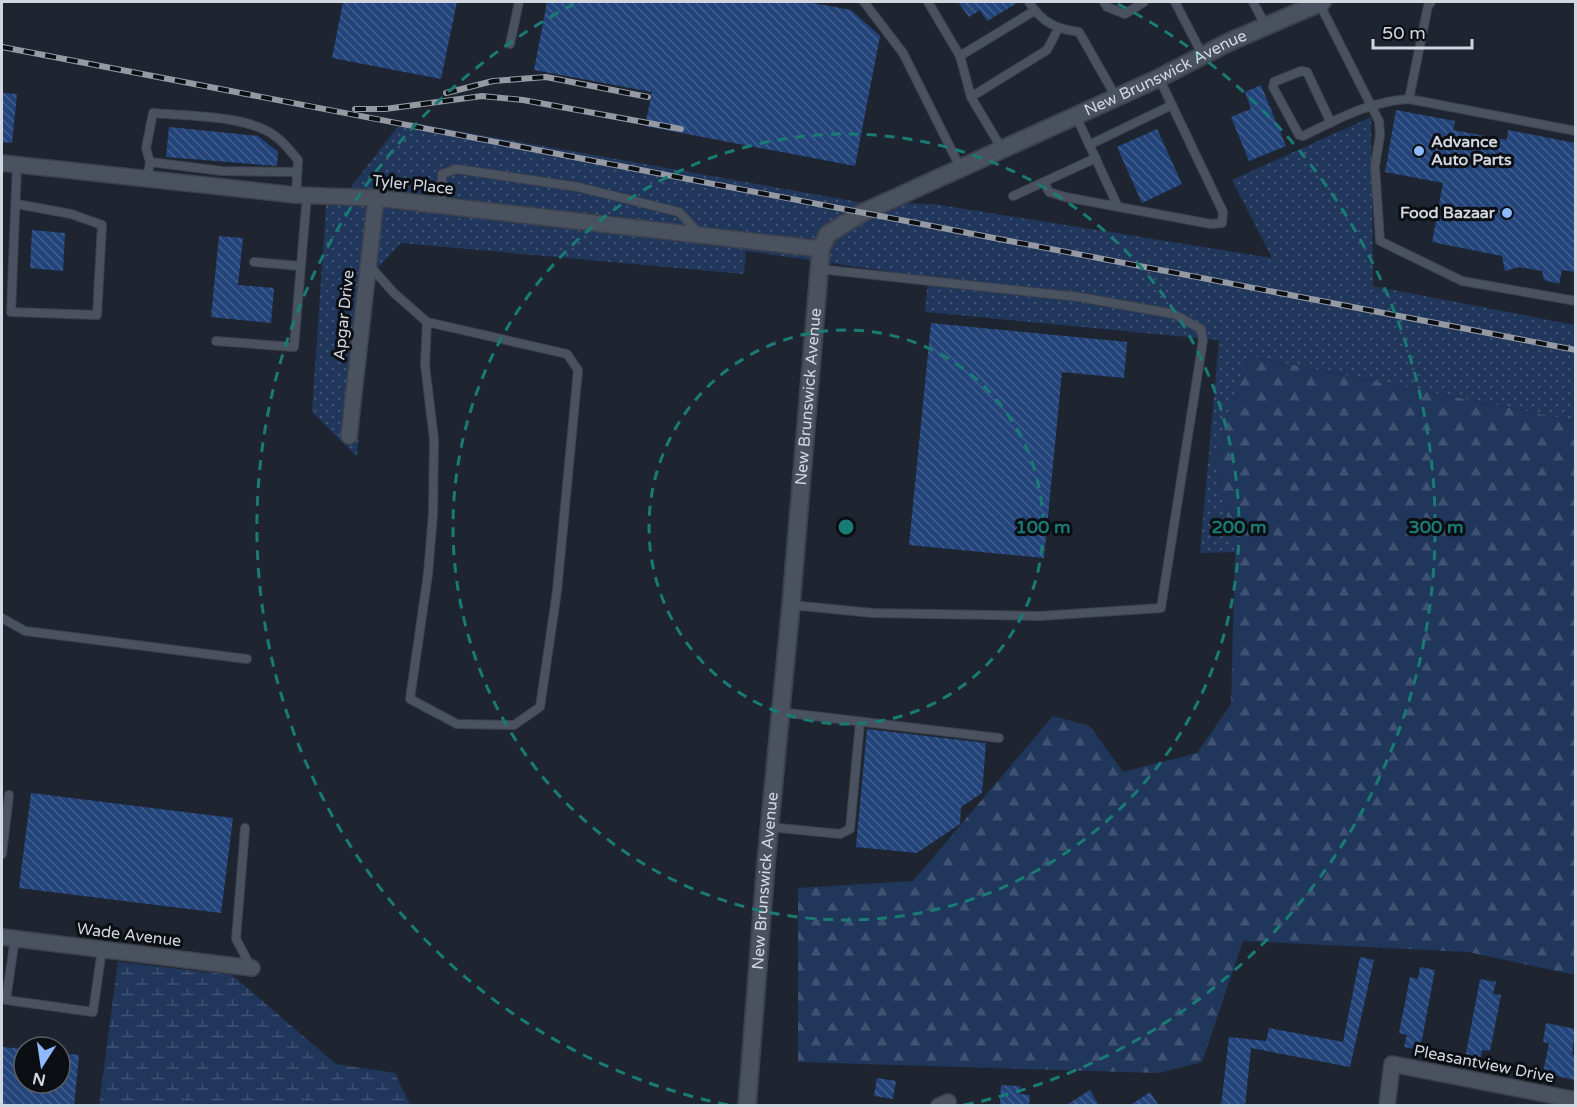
<svg xmlns="http://www.w3.org/2000/svg" width="1577" height="1107" viewBox="0 0 1577 1107" font-family="'Varela Round',sans-serif">
  <style>
    .grass { fill: url(#grass-dots) }
    .forest { fill: url(#forest-firs) }
    .wetland { fill: url(#wetland-marsh) }
    .building { fill: url(#building-back-hatch) }
    .lines { fill: none; stroke-linecap: round; stroke-linejoin: round }
    .service-casing { stroke: #3d424c; stroke-width: 10 }
    .minor-casing { stroke: #3d424c; stroke-width: 18 }
    .tertiary-casing { stroke: #3d424c; stroke-width: 20 }
    .service { stroke: #4a5260; stroke-width: 8 }
    .minor { stroke: #4a5260; stroke-width: 15 }
    .tertiary { stroke: #4a5260; stroke-width: 16 }
    .rail-casing { stroke: #9499a3; stroke-width: 6 }
    .rail { stroke: #0b0e13; stroke-width: 4; stroke-dasharray: 11; stroke-linecap: butt }
    .ring { fill: none; stroke: #197b74; stroke-width: 3; stroke-dasharray: 10 8 }
    .poi-dot { fill: #8eb9fc; stroke: #0b0e13; stroke-width: 2 }
    .labels { text-anchor: middle; dominant-baseline: central; stroke-width: 6; stroke-linejoin: round; paint-order: stroke }
    .street-label { font-size: 16px; fill: #d2d7df; stroke: #0b0e13 }
    .poi-label { font-size: 16px; font-weight: bold; fill: #d2d7df; stroke: #0b0e13; text-anchor: start }
    .centre { fill: #197b74; stroke: #0b0e13; stroke-width: 3 }
    .ring-label { font-size: 18px; text-anchor: middle; font-weight: bold; fill: #197b74; stroke: #0b0e13; stroke-width: 6; stroke-linejoin: round; paint-order: stroke }
  </style>
  <defs>
    <pattern id="grass-dots" width="8" height="8" patternUnits="userSpaceOnUse" patternTransform="scale(1.5)"><rect width="8" height="8" fill="#20365b"/><path d="M2 2h.1M6 6h.1" fill="none" stroke="#405272" stroke-width="1.8" stroke-linecap="round"/></pattern>
    <pattern id="forest-firs" width="22" height="20" patternUnits="userSpaceOnUse" patternTransform="scale(1.5)"><rect width="22" height="20" fill="#20365b"/><path d="M5 1l3.5 6h-7zM16 11l3.5 6h-7z" fill="#405272"/></pattern>
    <pattern id="wetland-marsh" width="20" height="14" patternUnits="userSpaceOnUse" patternTransform="scale(1.5)"><rect width="20" height="14" fill="#20365b"/><path d="M1 5h8M5 5V1M11 12h8M15 12V8" fill="none" stroke="#405272"/></pattern>
    <pattern id="building-back-hatch" width="6" height="6" patternUnits="userSpaceOnUse" patternTransform="scale(1.5)"><rect width="6" height="6" fill="#23447a"/><path d="M-1 5l2 2M0 0l6 6M5-1l2 2" fill="none" stroke="#425e8c"/></pattern>
  </defs>
  <rect width="100%" height="100%" fill="#1e2531"/>
  <path class="grass" d="M 1371,117 L 1373,286 L 1575,325 L 1575,421 L 1249,356 L 1214,461 L 1235,552 L 1200,553 L 1219,340 L 925,312 L 928,277 L 746,251 L 744,274 L 401,243 L 372,274 L 357,457 L 312,412 L 327,193 L 344,196 L 402,121 L 858,202 L 934,204 L 1272,258 L 1232,180 Z"/>
  <path class="forest" d="M 1249,356 L 1575,421 L 1575,975 L 1468,952 L 1243,941 L 1202,1062 L 1159,1073 L 798,1062 L 798,888 L 913,881 L 1053,716 L 1090,726 L 1123,772 L 1197,753 L 1231,704 L 1235,552 L 1214,461 Z"/>
  <path class="wetland" d="M 118,962 L 232,975 L 336,1064 L 395,1073 L 410,1105 L 99,1105 Z"/>
  <g class="building">
    <path d="M 343,2 L 457,2 L 441,79 L 332,58 Z"/>
    <path d="M 547,2 L 808,2 L 851,10 L 880,36 L 855,166 L 645,126 L 652,92 L 534,70 Z"/>
    <path d="M 958,2 L 1019,2 L 987,21 L 980,10 L 969,17 Z"/>
    <path d="M 1261,85 L 1286,146 L 1249,161 L 1231,117 L 1251,109 L 1245,92 Z"/>
    <path d="M 2,93 L 17,94 L 12,143 L 2,142 Z"/>
    <path d="M 1396,110 L 1455,121 L 1453,130 L 1507,140 L 1508,130 L 1575,143 L 1575,272 L 1562,270 L 1559,284 L 1544,280 L 1542,271 L 1519,267 L 1505,271 L 1502,256 L 1432,242 L 1443,183 L 1385,172 Z"/>
    <path d="M 169,127 L 258,136 L 278,152 L 277,166 L 166,157 Z"/>
    <path d="M 1157,129 L 1182,184 L 1142,203 L 1117,147 Z"/>
    <path d="M 32,230 L 65,233 L 63,271 L 30,268 Z"/>
    <path d="M 219,236 L 243,238 L 238,285 L 274,288 L 271,323 L 211,317 Z"/>
    <path d="M 931,323 L 1127,342 L 1124,378 L 1062,372 L 1044,558 L 909,545 Z"/>
    <path d="M 867,729 L 986,743 L 982,793 L 961,807 L 960,824 L 917,853 L 856,847 Z"/>
    <path d="M 31,793 L 233,818 L 221,913 L 19,888 Z"/>
    <path d="M 1360,957 L 1374,960 L 1350,1067 L 1251,1048 L 1245,1106 L 1221,1106 L 1229,1037 L 1266,1041 L 1269,1028 L 1343,1042 Z"/>
    <path d="M 1420,967 L 1435,970 L 1420,1050 L 1404,1047 L 1407,1035 L 1399,1033 L 1410,977 L 1418,979 Z"/>
    <path d="M 1480,979 L 1496,982 L 1493,994 L 1501,995 L 1490,1051 L 1482,1050 L 1480,1062 L 1465,1059 Z"/>
    <path d="M 1546,1023 L 1575,1029 L 1572,1055 L 1575,1055 L 1575,1080 L 1543,1073 L 1549,1043 L 1543,1042 Z"/>
    <path d="M 2,1047 L 24,1049 L 24,1083 L 60,1083 L 60,1053 L 79,1055 L 74,1106 L 2,1106 Z"/>
    <path d="M 877,1078 L 896,1081 L 893,1099 L 874,1096 Z"/>
    <path d="M 1001,1085 L 1020,1086 L 1020,1094 L 1030,1095 L 1029,1106 L 1000,1106 Z"/>
    <path d="M 1090,1090 L 1099,1106 L 1065,1106 Z"/>
    <path d="M 1150,1092 L 1159,1106 L 1129,1106 Z"/>
  </g>
  <g class="lines">
    <defs>
      <g id="service">
        <path d="M 864,2 L 903,53 L 960,167"/>
        <path d="M 928,2 L 960,56 L 971,97 L 1002,149"/>
        <path d="M 1029,2 C 1041,22 1056,29 1079,32 L 1116,97"/>
        <path d="M 1104,2 L 1107,7 L 1125,14 L 1144,2"/>
        <path d="M 1175,2 L 1202,54"/>
        <path d="M 1253,2 L 1266,26"/>
        <path d="M 1319,3 L 1379,121 L 1380,135 L 1375,166 L 1380,241 L 1462,281 L 1576,301"/>
        <path d="M 510,44 L 519,2"/>
        <path d="M 960,56 L 1034,11"/>
        <path d="M 971,97 L 1047,50 L 1058,29"/>
        <path d="M 1409,99 L 1576,131"/>
        <path d="M 1076,116 L 1118,207"/>
        <path d="M 1331,123 L 1307,72 L 1301,71 L 1274,82 L 1273,87 L 1299,135 L 1303,136 C 1338,119 1370,101 1409,99 L 1428,6 L 1431,2"/>
        <path d="M 1089,145 L 1172,105"/>
        <path d="M 150,162 L 222,171 L 297,172"/>
        <path d="M 17,165 L 11,312 L 97,315 L 102,225 L 71,214 L 17,204"/>
        <path d="M 147,180 L 150,162 L 146,148 L 153,113 C 188,116 247,115 275,136 C 284,142 291,152 298,160 L 296,195"/>
        <path d="M 1044,182 L 1049,192 L 1065,197 L 1211,224 L 1222,223 L 1223,212 L 1159,78"/>
        <path d="M 1013,196 L 1096,158"/>
        <path d="M 441,205 L 442,174 L 457,169 L 578,187 L 679,212 L 699,233"/>
        <path d="M 254,262 L 300,266"/>
        <path d="M 369,265 L 394,293 L 427,322 L 425,365 L 434,439 L 433,514 L 428,574 L 410,699 L 457,724 L 514,725 L 540,707 L 557,591 L 578,370 L 567,354 L 427,322"/>
        <path d="M 216,341 L 294,347 L 307,195"/>
        <path d="M 791,605 L 873,613 L 1040,616 L 1161,608 L 1203,340 L 1201,329 L 1174,314 L 1079,297 L 819,269"/>
        <path d="M 2,618 L 25,631 L 247,659"/>
        <path d="M 780,712 L 999,738"/>
        <path d="M 769,827 L 840,834 L 850,829 L 860,722"/>
        <path d="M 245,828 L 236,939 L 251,967"/>
        <path d="M 2,854 L 9,795"/>
        <path d="M 15,938 L 6,1000 L 93,1012 L 102,949"/>
      </g>
      <g id="minor">
        <path d="M 2,163 L 296,195 L 376,198 L 821,249"/>
        <path d="M 349,436 L 376,198"/>
        <path d="M 2,937 L 252,968"/>
        <path d="M 939,1106 L 948,1102"/>
        <path d="M 1387,1106 L 1392,1064 L 1576,1100"/>
      </g>
      <g id="tertiary">
        <path id="s1" d="M 747,1106 L 766,863 L 791,605 L 821,248 L 828,234 L 862,213 L 1159,78 L 1229,42 L 1322,2"/>
      </g>
    </defs>
    <use href="#service" class="service-casing"/>
    <use href="#minor" class="minor-casing"/>
    <use href="#tertiary" class="tertiary-casing"/>
    <use href="#service" class="service"/>
    <use href="#minor" class="minor"/>
    <use href="#tertiary" class="tertiary"/>
    <defs>
      <g id="rail">
        <path d="M 2,47 L 1576,350"/>
        <path d="M 446,93 L 493,81 L 546,77 L 648,97"/>
        <path d="M 355,109 L 385,109 L 482,96 L 523,100 L 681,129"/>
      </g>
    </defs>
    <use href="#rail" class="rail-casing"/>
    <use href="#rail" class="rail"/>
  </g>
  <g class="ring">
    <circle cx="846" cy="527" r="197"/>
    <circle cx="846" cy="527" r="393"/>
    <path d="M728 1105A590 590 0 0 1 574 4M1118 4A590 590 0 0 1 964 1105"/>
  </g>
  <g class="poi-dot">
    <circle cx="1419" cy="151" r="6"/>
    <circle cx="1507" cy="213" r="6"/>
  </g>
  <g class="labels">
    <g class="street-label">
      <text stroke="none"><textPath href="#s1" startOffset="1251">New Brunswick Avenue</textPath></text>
      <text transform="translate(413 185) rotate(6)">Tyler Place</text>
      <text transform="translate(344 315) rotate(-84)">Apgar Drive</text>
      <text stroke="none"><textPath href="#s1" startOffset="712">New Brunswick Avenue</textPath></text>
      <text stroke="none"><textPath href="#s1" startOffset="226">New Brunswick Avenue</textPath></text>
      <text transform="translate(129 935) rotate(7)">Wade Avenue</text>
      <text transform="translate(1484 1064) rotate(11)">Pleasantview Drive</text>
    </g>
    <g class="poi-label">
      <text x="1431" y="142">Advance<tspan x="1431" dy="18">Auto Parts</tspan></text>
      <text x="1495" y="213" text-anchor="end">Food Bazaar</text>
    </g>
  </g>
  <circle cx="846" cy="527" r="9" class="centre"/>
  <g class="ring-label">
    <text x="1043" y="533">100 m</text>
    <text x="1239" y="533">200 m</text>
    <text x="1436" y="533">300 m</text>
  </g>
  <rect width="1577" height="1107" fill="none" stroke="#d2d7df" stroke-width="6"/>
  <g transform="translate(42 1065) rotate(192)"><circle r="28" fill="#0b0e13" stroke="#5b5e65" stroke-width="1.5"/>
  <path d="M0-4.5L10 22L0 15L-10 22Z" fill="#8eb9fc"/>
  <text y="-9" font-size="16" font-weight="bold" text-anchor="middle" fill="#d2d7df">N</text>
  </g>
  <path d="M1373 39v9h99v-9" fill="none" stroke="#d2d7df" stroke-width="3"/>
  <text x="1382" y="39" font-size="18" fill="#d2d7df" stroke="#0b0e13" stroke-width="4.5" paint-order="stroke">50 m</text>
</svg>
